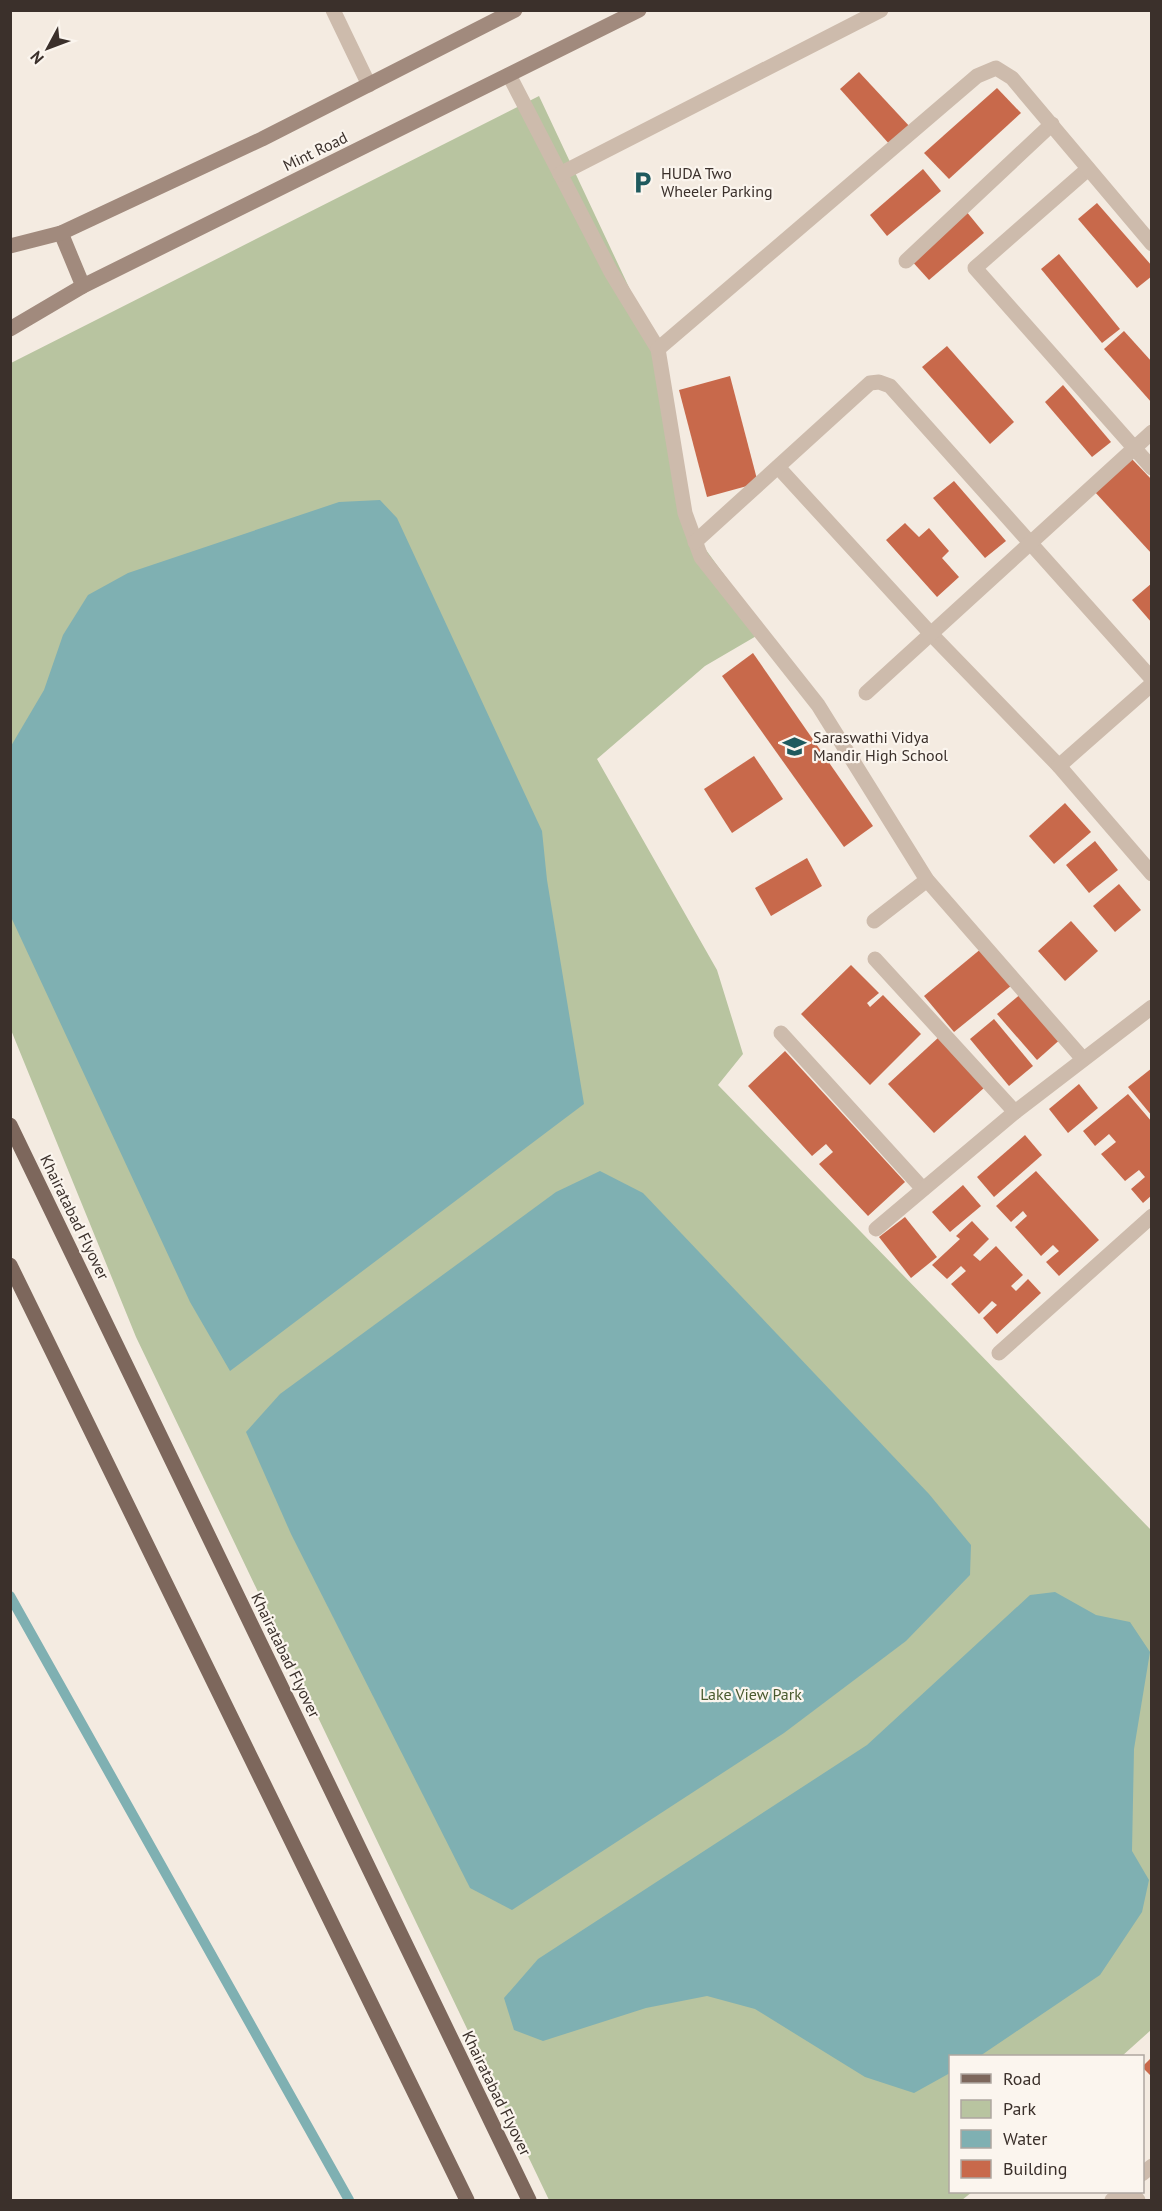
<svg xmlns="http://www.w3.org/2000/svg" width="1162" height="2211" viewBox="0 0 1162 2211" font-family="'PT Sans',sans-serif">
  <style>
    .green { fill: #b8c4a0 }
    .water { fill: #7fb0b2 }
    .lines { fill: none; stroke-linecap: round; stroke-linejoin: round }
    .stream { stroke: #7fb0b2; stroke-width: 10 }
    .building { fill: #c8694b }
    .lane { stroke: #cdbbac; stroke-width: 15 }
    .street { stroke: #cdbbac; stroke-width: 15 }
    .secondary { stroke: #a18a7d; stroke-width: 15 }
    .primary { stroke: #7d675c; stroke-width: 15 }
    .labels { text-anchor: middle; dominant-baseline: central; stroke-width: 4.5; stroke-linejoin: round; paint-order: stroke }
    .street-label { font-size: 16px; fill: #3b302b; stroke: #fbf5ee }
    .poi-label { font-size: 16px; fill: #3b302b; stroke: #fbf5ee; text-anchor: start }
    .park-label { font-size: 16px; fill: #4a5a2e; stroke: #fbf5ee }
  </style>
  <rect width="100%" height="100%" fill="#f4ebe1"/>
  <path class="green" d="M 539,96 L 658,349 L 693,532 L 765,631 L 705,666 L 597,759 L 717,970 L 743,1054 L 718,1085 L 1151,1530 L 1151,2030 L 1122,2056 L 950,2056 L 950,2192 L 972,2192 L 962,2200 L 549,2200 L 136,1337 L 11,1030 L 11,363 Z"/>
  <g class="water">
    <path d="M 380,500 L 397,518 L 542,831 L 547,880 L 584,1104 L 230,1371 L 190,1302 L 11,917 L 11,746 L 44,690 L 63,635 L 88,595 L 128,573 L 339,502 Z"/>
    <path d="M 600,1171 L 643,1193 L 929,1494 L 971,1545 L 970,1575 L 906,1641 L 784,1733 L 512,1910 L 470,1888 L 291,1534 L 246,1432 L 280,1394 L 556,1192 Z"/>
    <path d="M 1055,1592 L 1096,1615 L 1130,1622 L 1150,1652 L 1134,1749 L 1132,1851 L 1149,1880 L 1142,1912 L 1100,1975 L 980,2056 L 950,2056 L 950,2073 L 914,2093 L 865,2077 L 755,2009 L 707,1996 L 646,2008 L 543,2041 L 514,2030 L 504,1998 L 538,1959 L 867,1745 L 1030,1595 Z"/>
  </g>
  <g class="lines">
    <path class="stream" d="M 10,1596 L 349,2200"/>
  </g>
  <g class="building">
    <path d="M 859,72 L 911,128 L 891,146 L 840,89 Z"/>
    <path d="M 997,88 L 1021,113 L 949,179 L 924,153 Z"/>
    <path d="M 923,169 L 941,191 L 887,236 L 870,215 Z"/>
    <path d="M 1097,203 L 1152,266 L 1152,276 L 1137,288 L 1078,219 Z"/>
    <path d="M 966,211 L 984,233 L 929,280 L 910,259 Z"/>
    <path d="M 1059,254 L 1120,329 L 1102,343 L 1041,269 Z"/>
    <path d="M 1124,331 L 1152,362 L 1152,403 L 1104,349 Z"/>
    <path d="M 947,346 L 1014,422 L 990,444 L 922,367 Z"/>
    <path d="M 730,376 L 758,483 L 707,497 L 679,390 Z"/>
    <path d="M 1063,385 L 1111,442 L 1092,457 L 1045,402 Z"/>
    <path d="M 1130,457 L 1152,480 L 1152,554 L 1094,491 Z"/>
    <path d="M 954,481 L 1006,541 L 985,558 L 933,498 Z"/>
    <path d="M 905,523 L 919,537 L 929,528 L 949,551 L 942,558 L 959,577 L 937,597 L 886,540 Z"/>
    <path d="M 1152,583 L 1152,623 L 1132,600 Z"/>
    <path d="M 753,653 L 873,826 L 844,847 L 722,676 Z"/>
    <path d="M 754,756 L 783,799 L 732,833 L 704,789 Z"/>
    <path d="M 1065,803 L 1091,832 L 1054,864 L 1029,836 Z"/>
    <path d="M 1095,841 L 1118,870 L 1089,893 L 1066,865 Z"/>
    <path d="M 807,858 L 822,886 L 771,916 L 755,888 Z"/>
    <path d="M 1119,884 L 1141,910 L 1115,932 L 1093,906 Z"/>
    <path d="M 1071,921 L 1098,951 L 1065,981 L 1038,951 Z"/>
    <path d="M 982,948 L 1012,985 L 954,1032 L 924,996 Z"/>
    <path d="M 851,965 L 879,993 L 867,1003 L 870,1007 L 883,995 L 921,1034 L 870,1085 L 801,1014 Z"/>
    <path d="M 1023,992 L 1063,1037 L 1037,1060 L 997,1014 Z"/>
    <path d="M 994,1019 L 1033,1066 L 1009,1086 L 970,1039 Z"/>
    <path d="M 939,1037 L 985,1087 L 934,1133 L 888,1084 Z"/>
    <path d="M 785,1051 L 905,1182 L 868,1216 L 819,1164 L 833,1152 L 826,1144 L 812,1156 L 748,1086 Z"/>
    <path d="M 1152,1068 L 1152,1116 L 1128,1087 Z"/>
    <path d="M 1079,1084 L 1098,1108 L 1068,1133 L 1049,1109 Z"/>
    <path d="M 1128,1094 L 1152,1122 L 1152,1195 L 1143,1203 L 1131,1189 L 1145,1177 L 1139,1170 L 1125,1181 L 1101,1154 L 1116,1142 L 1109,1134 L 1095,1146 L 1083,1131 Z"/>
    <path d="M 1025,1135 L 1042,1155 L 994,1197 L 977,1177 Z"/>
    <path d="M 1036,1171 L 1099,1240 L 1059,1276 L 1046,1262 L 1059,1251 L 1053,1245 L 1041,1256 L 1015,1227 L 1027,1216 L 1023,1211 L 1011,1222 L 996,1206 Z"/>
    <path d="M 963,1185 L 981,1206 L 950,1232 L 932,1212 Z"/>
    <path d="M 905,1217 L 937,1257 L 911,1278 L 879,1237 Z"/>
    <path d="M 972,1221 L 989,1239 L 973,1255 L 980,1261 L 996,1246 L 1023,1275 L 1011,1286 L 1016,1291 L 1028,1279 L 1041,1293 L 997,1334 L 983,1318 L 997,1305 L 992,1301 L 979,1314 L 951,1284 L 966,1271 L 961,1266 L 947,1279 L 932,1265 L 960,1239 L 956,1236 Z"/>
    <path d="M 1152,2057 L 1152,2077 L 1142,2067 Z"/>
  </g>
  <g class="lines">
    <g class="lane">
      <path d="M 333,10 L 369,85"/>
      <path d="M 874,921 L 927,880"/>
    </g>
    <g class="street">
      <path d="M 509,75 L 611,272 L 658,349 L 685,513 L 701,557 L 818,705 L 927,880 L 1083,1059"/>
      <path d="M 1088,169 L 975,268 L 1152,468"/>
      <path d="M 560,174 L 881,10"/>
      <path d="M 906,261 L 1052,124"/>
      <path d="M 658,349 L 977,76 L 996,68 L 1012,78 L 1152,244"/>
      <path d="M 778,467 L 931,634 L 1059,766 L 1152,874"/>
      <path d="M 695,542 L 870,383 L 879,382 L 890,386 L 1152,679"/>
      <path d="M 866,693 L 1152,432"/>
      <path d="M 1059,766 L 1152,684"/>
      <path d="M 875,959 L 1015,1112"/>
      <path d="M 781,1033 L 923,1189"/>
      <path d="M 876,1229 L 1015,1112 L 1152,1007"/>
      <path d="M 999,1353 L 1152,1216"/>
      <path d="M 1142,2174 L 1152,2166"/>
      <path d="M 1130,2192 L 1138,2200"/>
      <path d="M 1112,2200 L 1123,2192"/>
    </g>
    <g class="secondary">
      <path d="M 61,233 L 83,286"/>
      <path d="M 10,246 L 61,233 L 262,139 L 515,10"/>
      <path d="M 10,329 L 83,286 L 639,10"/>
    </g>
    <g class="primary">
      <path d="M 10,1125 L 529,2200"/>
      <path d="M 10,1265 L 467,2200"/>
    </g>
  </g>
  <defs>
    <symbol id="parking-bare" viewBox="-9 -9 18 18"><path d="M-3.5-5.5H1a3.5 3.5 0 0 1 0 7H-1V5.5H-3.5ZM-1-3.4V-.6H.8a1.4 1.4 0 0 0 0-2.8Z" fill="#1f5a5e" stroke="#fbf5ee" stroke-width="2.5" paint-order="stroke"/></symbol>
    <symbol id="university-bare" viewBox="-9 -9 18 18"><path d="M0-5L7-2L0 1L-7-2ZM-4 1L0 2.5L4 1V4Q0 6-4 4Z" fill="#1f5a5e" stroke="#fbf5ee" stroke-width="2.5" paint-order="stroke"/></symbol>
  </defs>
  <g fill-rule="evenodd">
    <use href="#parking-bare" x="626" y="166" width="33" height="33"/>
    <use href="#university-bare" x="778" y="730" width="33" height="33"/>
  </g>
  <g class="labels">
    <g class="street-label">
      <text transform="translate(315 151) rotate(-26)">Mint Road</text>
      <text transform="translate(75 1217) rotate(64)">Khairatabad Flyover</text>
      <text transform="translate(286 1655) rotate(64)">Khairatabad Flyover</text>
      <text transform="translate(497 2093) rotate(64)">Khairatabad Flyover</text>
    </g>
    <g class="poi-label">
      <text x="661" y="173">HUDA Two<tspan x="661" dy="18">Wheeler Parking</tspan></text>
      <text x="813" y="737">Saraswathi Vidya<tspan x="813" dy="18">Mandir High School</tspan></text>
    </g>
    <g class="park-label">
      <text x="751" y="1694">Lake View Park</text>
    </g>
  </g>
  <rect width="1162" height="2211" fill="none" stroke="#3b302b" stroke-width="24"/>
  <rect x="949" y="2055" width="195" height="138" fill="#fbf5ee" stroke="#aea6a0" stroke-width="1.5"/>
  <rect x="961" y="2074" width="30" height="9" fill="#7d675c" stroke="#aea6a0" stroke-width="1.5"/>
  <text x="1003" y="2085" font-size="18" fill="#3b302b">Road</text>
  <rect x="961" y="2100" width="30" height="18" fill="#b8c4a0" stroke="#aea6a0" stroke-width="1.5"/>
  <text x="1003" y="2115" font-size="18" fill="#3b302b">Park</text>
  <rect x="961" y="2130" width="30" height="18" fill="#7fb0b2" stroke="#aea6a0" stroke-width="1.5"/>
  <text x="1003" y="2145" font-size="18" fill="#3b302b">Water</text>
  <rect x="961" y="2160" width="30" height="18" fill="#c8694b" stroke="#aea6a0" stroke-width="1.5"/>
  <text x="1003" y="2175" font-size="18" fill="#3b302b">Building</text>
  <g transform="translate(48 48) rotate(229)" stroke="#fbf5ee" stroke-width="4.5" paint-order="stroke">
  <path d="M0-4.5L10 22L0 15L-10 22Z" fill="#3b302b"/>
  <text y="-9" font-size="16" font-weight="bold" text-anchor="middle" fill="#3b302b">N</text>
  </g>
</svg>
